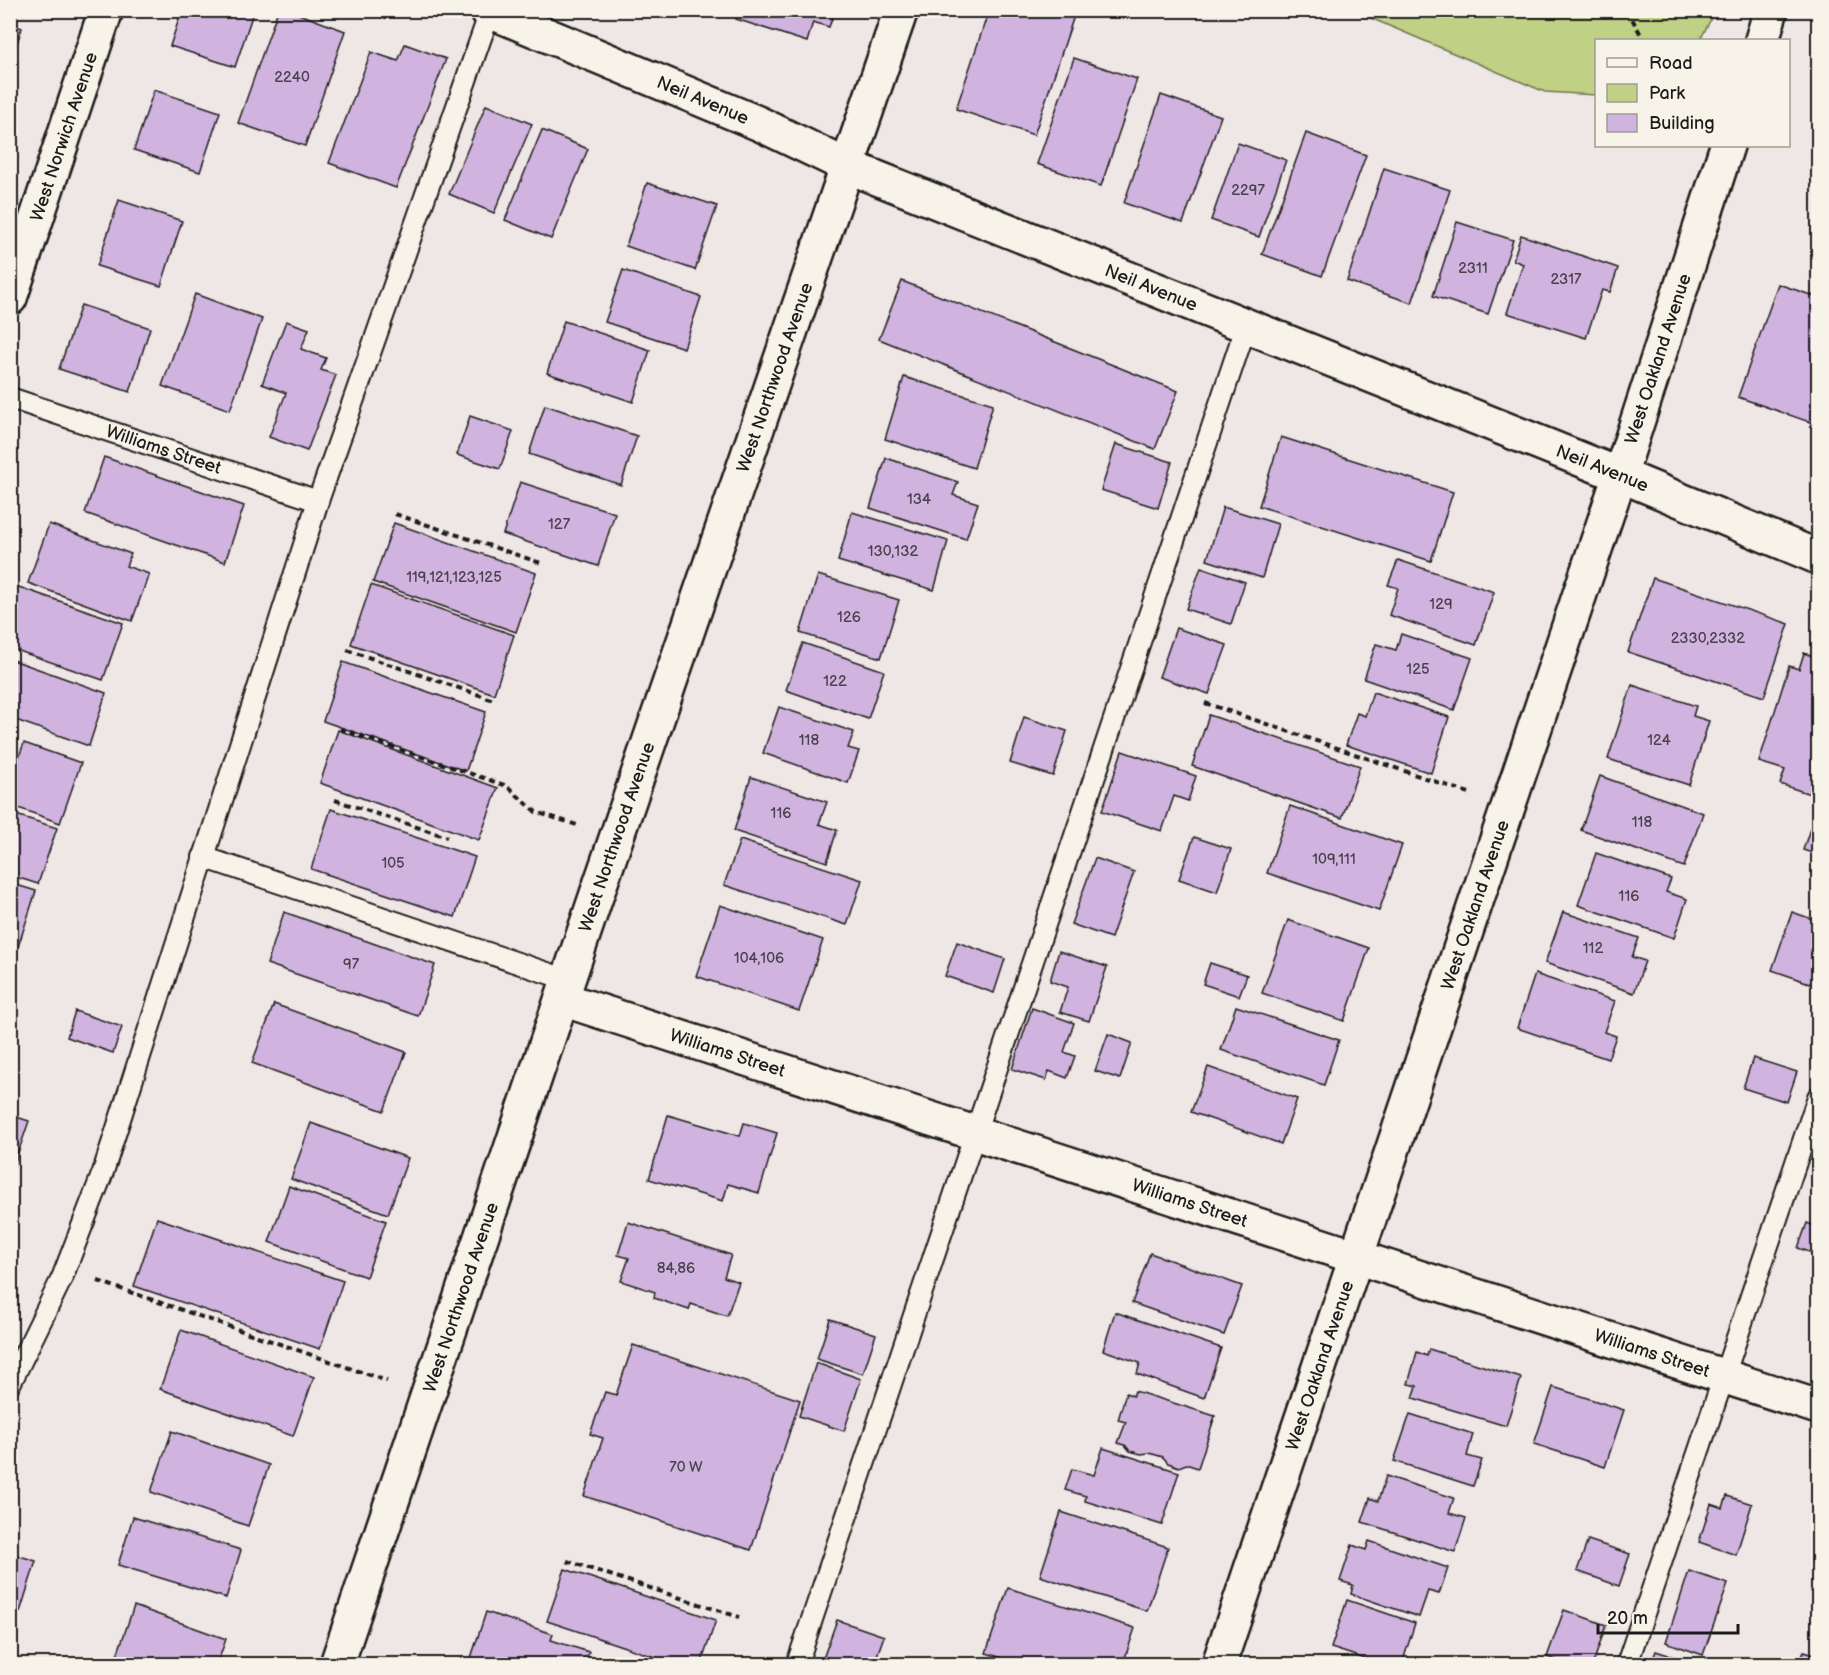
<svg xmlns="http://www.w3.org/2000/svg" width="1829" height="1675" viewBox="0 0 1829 1675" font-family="'Balsamiq Sans',sans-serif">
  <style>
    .green { fill: #c0d186; stroke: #6e7651; stroke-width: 1.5 }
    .building { fill: #d1b3df; stroke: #1c1c1c; stroke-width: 1.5 }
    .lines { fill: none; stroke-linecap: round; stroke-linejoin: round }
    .lane-casing { stroke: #1c1c1c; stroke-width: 24 }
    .street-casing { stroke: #1c1c1c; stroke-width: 38 }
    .secondary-casing { stroke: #1c1c1c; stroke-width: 38 }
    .path { stroke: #1c1c1c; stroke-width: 4; stroke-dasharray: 6 4.5; stroke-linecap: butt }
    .lane { stroke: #f7f3e8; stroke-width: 20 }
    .street { stroke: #f7f3e8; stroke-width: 33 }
    .secondary { stroke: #f7f3e8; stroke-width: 33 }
    .labels { text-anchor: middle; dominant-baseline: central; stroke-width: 4.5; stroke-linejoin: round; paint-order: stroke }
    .number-label { font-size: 15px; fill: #49424d }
    .street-label { font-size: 18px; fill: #1c1c1c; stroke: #f7f3e8 }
  </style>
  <rect width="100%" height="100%" fill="#efe6e6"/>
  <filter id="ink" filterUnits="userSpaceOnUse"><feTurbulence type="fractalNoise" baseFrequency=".0167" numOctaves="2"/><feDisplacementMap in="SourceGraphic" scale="12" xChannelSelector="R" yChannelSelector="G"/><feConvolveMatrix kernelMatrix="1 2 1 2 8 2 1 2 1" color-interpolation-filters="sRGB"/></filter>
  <g filter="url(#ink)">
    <path class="green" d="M 1354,11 L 1715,11 L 1700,40 L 1596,40 L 1596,95 L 1545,92 Z"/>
    <g class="building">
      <path d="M 182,10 L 254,10 L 235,67 L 170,46 Z"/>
      <path d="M 278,10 L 288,10 L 345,31 L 305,146 L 238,123 Z"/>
      <path d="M 739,10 L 835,10 L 829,27 L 813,22 L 807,42 L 736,19 Z"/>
      <path d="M 989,10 L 1076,10 L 1034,135 L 956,109 Z"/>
      <path d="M 10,24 L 22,28 L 10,64 Z"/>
      <path d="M 405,44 L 446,59 L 396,188 L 329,163 L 371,52 L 398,61 Z"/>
      <path d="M 1074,58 L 1137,79 L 1101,186 L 1037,164 Z"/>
      <path d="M 154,90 L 220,112 L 200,172 L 134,150 Z"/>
      <path d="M 1161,95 L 1221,116 L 1183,223 L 1124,203 Z"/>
      <path d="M 486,105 L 532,124 L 494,213 L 449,194 Z"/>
      <path d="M 542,130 L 588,149 L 551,239 L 505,220 Z"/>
      <path d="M 1306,133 L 1366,155 L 1322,276 L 1262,254 Z"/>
      <path d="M 1238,143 L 1286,160 L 1259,237 L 1211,220 Z"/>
      <path d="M 1384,168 L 1450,190 L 1412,303 L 1347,281 Z"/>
      <path d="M 647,183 L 717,206 L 695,270 L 626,246 Z"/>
      <path d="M 119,200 L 182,221 L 161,286 L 97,266 Z"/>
      <path d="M 1457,222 L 1513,240 L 1488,314 L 1433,296 Z"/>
      <path d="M 1521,235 L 1618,268 L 1610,292 L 1602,290 L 1586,338 L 1507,313 L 1523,264 L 1513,260 Z"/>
      <path d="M 623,270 L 701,297 L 684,348 L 605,322 Z"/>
      <path d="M 902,281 L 1178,391 L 1155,449 L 879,339 Z"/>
      <path d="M 1818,283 L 1818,425 L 1738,397 L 1778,284 L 1814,296 Z"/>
      <path d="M 195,294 L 262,319 L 230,410 L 162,386 Z"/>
      <path d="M 81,305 L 150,328 L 130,392 L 59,369 Z"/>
      <path d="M 286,321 L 309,329 L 301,349 L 326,358 L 321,370 L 336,375 L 307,451 L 269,437 L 286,393 L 262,384 Z"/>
      <path d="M 564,321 L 650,350 L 633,402 L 547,373 Z"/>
      <path d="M 904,377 L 993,404 L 974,468 L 885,439 Z"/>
      <path d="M 545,405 L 637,436 L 621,485 L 529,454 Z"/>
      <path d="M 470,416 L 513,431 L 500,469 L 457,455 Z"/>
      <path d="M 1281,437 L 1453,492 L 1431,561 L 1259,506 Z"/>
      <path d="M 1116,444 L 1172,462 L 1158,508 L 1101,490 Z"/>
      <path d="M 104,457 L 244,506 L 225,562 L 85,513 Z"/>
      <path d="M 886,458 L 958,482 L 953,495 L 978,503 L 966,539 L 870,508 Z"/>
      <path d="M 520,482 L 615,513 L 598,566 L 503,534 Z"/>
      <path d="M 1223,507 L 1278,524 L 1262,578 L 1207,560 Z"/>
      <path d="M 852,512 L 948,541 L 934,590 L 838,561 Z"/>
      <path d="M 394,523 L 536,573 L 516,632 L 373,582 Z"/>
      <path d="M 49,524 L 131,554 L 126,566 L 149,574 L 132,621 L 28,583 Z"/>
      <path d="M 1398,560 L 1494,592 L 1476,645 L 1389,615 L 1398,588 L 1388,585 Z"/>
      <path d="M 1201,567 L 1245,582 L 1231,624 L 1186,609 Z"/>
      <path d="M 818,575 L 899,600 L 881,658 L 800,633 Z"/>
      <path d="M 1653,578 L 1789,624 L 1764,697 L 1628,652 Z"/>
      <path d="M 10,584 L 123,623 L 103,680 L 10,648 Z"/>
      <path d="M 371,585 L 514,635 L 494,694 L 351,644 Z"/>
      <path d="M 1176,628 L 1227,645 L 1209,694 L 1159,677 Z"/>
      <path d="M 1401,634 L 1472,658 L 1454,710 L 1364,679 L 1376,644 L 1396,650 Z"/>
      <path d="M 803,643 L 884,671 L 868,719 L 786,690 Z"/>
      <path d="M 1804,653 L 1818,658 L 1818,777 L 1813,795 L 1780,784 L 1785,770 L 1759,762 L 1789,666 L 1799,669 Z"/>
      <path d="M 10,659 L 106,693 L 89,746 L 10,718 Z"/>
      <path d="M 343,662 L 486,712 L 466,771 L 323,721 Z"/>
      <path d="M 1632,685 L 1696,706 L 1693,716 L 1709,721 L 1689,785 L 1608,759 Z"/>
      <path d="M 1373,692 L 1449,717 L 1431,773 L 1346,745 L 1357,713 L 1365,716 Z"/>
      <path d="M 779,707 L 854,732 L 848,748 L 859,751 L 848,783 L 763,753 Z"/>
      <path d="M 1209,715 L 1360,766 L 1342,818 L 1192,766 Z"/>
      <path d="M 1024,717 L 1067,731 L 1053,776 L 1010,763 Z"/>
      <path d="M 338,730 L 498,788 L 479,840 L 320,783 Z"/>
      <path d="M 24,743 L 81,763 L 60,823 L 10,805 L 10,760 L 17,762 Z"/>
      <path d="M 1122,751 L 1196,776 L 1188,801 L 1174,796 L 1162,831 L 1102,811 Z"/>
      <path d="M 1600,776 L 1703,813 L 1684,867 L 1581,830 Z"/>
      <path d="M 751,777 L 827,802 L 819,824 L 837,830 L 827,862 L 734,831 Z"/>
      <path d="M 1818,804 L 1818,855 L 1803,850 Z"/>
      <path d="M 1290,806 L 1402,845 L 1379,911 L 1267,873 Z"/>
      <path d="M 331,809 L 475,857 L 455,917 L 311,869 Z"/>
      <path d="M 10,813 L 57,828 L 38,884 L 10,875 Z"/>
      <path d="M 1194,837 L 1231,849 L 1217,892 L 1179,879 Z"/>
      <path d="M 740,840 L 862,880 L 847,925 L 724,885 Z"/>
      <path d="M 1596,853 L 1671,879 L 1666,892 L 1687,899 L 1674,938 L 1578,905 Z"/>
      <path d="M 1095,858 L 1134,872 L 1111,938 L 1071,924 Z"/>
      <path d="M 10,883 L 36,891 L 18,947 L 10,944 Z"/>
      <path d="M 720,905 L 823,940 L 799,1011 L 696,976 Z"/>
      <path d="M 284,912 L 435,965 L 418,1016 L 267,964 Z"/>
      <path d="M 1563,912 L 1639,938 L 1632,957 L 1645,961 L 1634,993 L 1545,963 Z"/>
      <path d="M 1792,912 L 1818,921 L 1818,975 L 1815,985 L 1772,970 Z"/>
      <path d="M 1288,920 L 1369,948 L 1344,1021 L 1262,993 Z"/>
      <path d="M 957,942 L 1005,959 L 994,993 L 945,976 Z"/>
      <path d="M 1059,951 L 1107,967 L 1089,1021 L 1060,1012 L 1068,987 L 1050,981 Z"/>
      <path d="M 1210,963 L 1247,975 L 1239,996 L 1203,984 Z"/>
      <path d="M 1535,974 L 1615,1001 L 1604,1032 L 1616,1036 L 1608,1059 L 1517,1028 Z"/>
      <path d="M 274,1004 L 406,1052 L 384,1111 L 252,1063 Z"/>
      <path d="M 1236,1006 L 1339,1040 L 1324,1085 L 1221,1050 Z"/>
      <path d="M 1032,1008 L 1074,1023 L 1064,1052 L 1075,1056 L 1067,1078 L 1049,1071 L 1046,1080 L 1012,1069 Z"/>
      <path d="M 75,1011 L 122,1027 L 113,1053 L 67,1037 Z"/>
      <path d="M 1108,1034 L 1132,1043 L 1120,1079 L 1095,1071 Z"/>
      <path d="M 1753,1058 L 1797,1072 L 1787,1102 L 1743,1088 Z"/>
      <path d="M 1208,1067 L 1297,1099 L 1281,1144 L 1191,1112 Z"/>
      <path d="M 10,1115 L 29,1121 L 10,1176 Z"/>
      <path d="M 668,1115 L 740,1136 L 744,1123 L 777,1133 L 759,1193 L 728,1184 L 723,1201 L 649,1179 Z"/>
      <path d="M 311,1123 L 408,1158 L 388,1214 L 291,1179 Z"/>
      <path d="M 289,1186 L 386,1221 L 366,1277 L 269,1242 Z"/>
      <path d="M 157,1218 L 343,1281 L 320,1349 L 134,1286 Z"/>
      <path d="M 628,1222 L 731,1255 L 724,1277 L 739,1282 L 727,1316 L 691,1304 L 689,1310 L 654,1298 L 655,1292 L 621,1281 L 629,1258 L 618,1255 Z"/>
      <path d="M 1807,1223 L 1818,1227 L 1818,1255 L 1798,1248 Z"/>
      <path d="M 1150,1253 L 1242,1286 L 1224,1335 L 1132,1303 Z"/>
      <path d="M 1115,1312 L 1221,1348 L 1204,1398 L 1137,1374 L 1140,1363 L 1103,1350 Z"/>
      <path d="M 830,1319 L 876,1334 L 863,1374 L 817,1359 Z"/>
      <path d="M 181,1330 L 314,1377 L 293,1436 L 160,1389 Z"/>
      <path d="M 633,1345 L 800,1400 L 751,1550 L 584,1496 L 603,1438 L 590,1434 L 605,1392 L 616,1395 Z"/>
      <path d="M 1429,1349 L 1521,1378 L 1506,1426 L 1413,1398 L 1417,1386 L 1408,1384 L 1417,1352 L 1427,1356 Z"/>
      <path d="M 816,1363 L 861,1379 L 844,1431 L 799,1416 Z"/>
      <path d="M 1553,1387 L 1624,1410 L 1605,1467 L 1534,1444 Z"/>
      <path d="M 1135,1391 L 1215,1416 L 1198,1468 L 1186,1464 L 1179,1467 L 1168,1463 L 1163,1457 L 1149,1453 L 1141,1454 L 1130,1451 L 1125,1445 L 1118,1443 L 1126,1422 L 1118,1420 L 1126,1393 L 1133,1396 Z"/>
      <path d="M 1410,1414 L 1473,1434 L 1467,1456 L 1482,1460 L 1473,1486 L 1394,1461 Z"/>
      <path d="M 172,1431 L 269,1465 L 248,1526 L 151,1492 Z"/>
      <path d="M 1103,1448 L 1179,1472 L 1162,1525 L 1085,1501 L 1086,1496 L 1065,1490 L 1072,1469 L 1094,1475 Z"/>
      <path d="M 1386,1476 L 1454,1498 L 1449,1513 L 1466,1518 L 1455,1552 L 1362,1522 L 1370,1498 L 1378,1501 Z"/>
      <path d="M 1727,1496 L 1752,1504 L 1736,1555 L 1699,1542 L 1711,1504 L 1723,1508 Z"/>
      <path d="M 1061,1512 L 1168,1547 L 1147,1611 L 1040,1576 Z"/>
      <path d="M 133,1517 L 241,1550 L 226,1598 L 118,1565 Z"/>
      <path d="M 1588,1540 L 1630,1554 L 1619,1586 L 1577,1571 Z"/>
      <path d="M 1369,1541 L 1448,1568 L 1439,1594 L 1428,1591 L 1419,1617 L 1351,1594 L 1353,1585 L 1340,1581 L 1352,1545 L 1366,1550 Z"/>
      <path d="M 10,1553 L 36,1561 L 20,1612 L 10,1609 Z"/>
      <path d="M 565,1569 L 716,1620 L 701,1664 L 676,1664 L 547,1621 Z"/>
      <path d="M 1689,1571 L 1728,1584 L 1703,1655 L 1666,1642 Z"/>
      <path d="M 1008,1588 L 1135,1628 L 1123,1664 L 1022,1664 L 986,1653 Z"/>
      <path d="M 1347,1600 L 1415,1623 L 1402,1664 L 1381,1664 L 1331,1648 Z"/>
      <path d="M 134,1606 L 226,1639 L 217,1664 L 114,1664 Z"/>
      <path d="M 1564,1610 L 1606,1625 L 1593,1664 L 1569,1664 L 1547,1657 Z"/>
      <path d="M 486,1612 L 553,1634 L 551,1640 L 589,1652 L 585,1664 L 469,1664 Z"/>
      <path d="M 837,1620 L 884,1636 L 874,1664 L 821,1664 Z"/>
      <path d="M 1818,1642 L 1818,1664 L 1800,1664 L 1804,1651 L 1815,1654 Z"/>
      <path d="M 1656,1651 L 1696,1664 L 1651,1664 Z"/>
    </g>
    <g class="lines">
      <defs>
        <g id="lane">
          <path id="s1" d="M 10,398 L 318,501"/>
          <path d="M 203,857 L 568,980"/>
          <path d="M 10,1384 L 62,1278 L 103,1172 L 318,501 L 490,12"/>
          <path d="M 797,1664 L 1246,326"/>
          <path d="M 1627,1664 L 1818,1097"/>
        </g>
        <g id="street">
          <path d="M 1762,40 L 1771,10"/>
          <path id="s2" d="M 10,298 L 106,10"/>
          <path id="s3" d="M 562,999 L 1818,1407"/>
          <path id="s4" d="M 337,1664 L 600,885 L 901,10"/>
          <path id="s5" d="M 1219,1664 L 1620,475 L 1727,146"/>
        </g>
        <g id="secondary">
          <path id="s6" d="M 487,10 L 760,124 L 847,166 L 1620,475 L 1818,557"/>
        </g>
      </defs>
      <use href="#lane" class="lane-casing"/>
      <use href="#street" class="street-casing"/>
      <use href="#secondary" class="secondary-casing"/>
      <g class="path">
        <path d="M 1627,10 L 1644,40"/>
        <path d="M 395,514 L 541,563"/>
        <path d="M 347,650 L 494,700"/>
        <path d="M 1205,703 L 1469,793"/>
        <path d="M 340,729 L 507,786 L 536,812 L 577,825"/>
        <path d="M 335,800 L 447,837"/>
        <path d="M 98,1281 L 387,1381"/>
        <path d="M 567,1561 L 739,1617"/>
      </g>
      <use href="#lane" class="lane"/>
      <use href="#street" class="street"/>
      <use href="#secondary" class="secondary"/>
    </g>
  </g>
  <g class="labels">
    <g class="number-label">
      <text x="292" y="77">2240</text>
      <text x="1248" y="190">2297</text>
      <text x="1473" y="268">2311</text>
      <text x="1566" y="279">2317</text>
      <text x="919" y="499">134</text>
      <text x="559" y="524">127</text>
      <text x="893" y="551">130,132</text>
      <text x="454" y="577">119,121,123,125</text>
      <text x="1441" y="604">129</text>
      <text x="849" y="617">126</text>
      <text x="1708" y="638">2330,2332</text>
      <text x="1418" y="669">125</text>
      <text x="835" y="681">122</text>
      <text x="809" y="740">118</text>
      <text x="1659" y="740">124</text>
      <text x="781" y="813">116</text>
      <text x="1642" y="822">118</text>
      <text x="1334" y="859">109,111</text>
      <text x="393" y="863">105</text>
      <text x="1629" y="896">116</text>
      <text x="1593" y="948">112</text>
      <text x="759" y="958">104,106</text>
      <text x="351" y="964">97</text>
      <text x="676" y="1268">84,86</text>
      <text x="686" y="1467">70 W</text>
    </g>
    <g class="street-label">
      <text stroke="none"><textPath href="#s6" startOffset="234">Neil Avenue</textPath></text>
      <text stroke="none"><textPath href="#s2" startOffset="170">West Norwich Avenue</textPath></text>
      <text stroke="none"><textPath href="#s6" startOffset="720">Neil Avenue</textPath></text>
      <text stroke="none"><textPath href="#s5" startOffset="1377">West Oakland Avenue</textPath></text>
      <text stroke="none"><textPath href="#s4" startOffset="1359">West Northwood Avenue</textPath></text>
      <text stroke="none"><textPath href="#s1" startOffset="162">Williams Street</textPath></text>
      <text stroke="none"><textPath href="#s6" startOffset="1206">Neil Avenue</textPath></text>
      <text stroke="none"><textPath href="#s4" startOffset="873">West Northwood Avenue</textPath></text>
      <text stroke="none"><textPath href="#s5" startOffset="801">West Oakland Avenue</textPath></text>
      <text stroke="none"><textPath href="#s3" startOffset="174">Williams Street</textPath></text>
      <text stroke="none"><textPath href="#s3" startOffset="660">Williams Street</textPath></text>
      <text stroke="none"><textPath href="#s4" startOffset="387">West Northwood Avenue</textPath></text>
      <text stroke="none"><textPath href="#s3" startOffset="1146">Williams Street</textPath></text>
      <text stroke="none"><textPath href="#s5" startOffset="315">West Oakland Avenue</textPath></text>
    </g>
  </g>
  <rect width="1829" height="1675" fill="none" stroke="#f7f3e8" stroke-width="36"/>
  <rect x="18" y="18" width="1793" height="1639" fill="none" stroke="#1c1c1c" stroke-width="2" filter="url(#ink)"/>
  <rect x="1595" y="39" width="195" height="108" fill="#f7f3e8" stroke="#9f9d96" stroke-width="1.5"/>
  <rect x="1607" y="58" width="30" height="9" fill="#f7f3e8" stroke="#9f9d96" stroke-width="1.5"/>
  <text x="1649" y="69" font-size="18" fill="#1c1c1c">Road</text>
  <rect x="1607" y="84" width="30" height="18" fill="#c0d186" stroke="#9f9d96" stroke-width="1.5"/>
  <text x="1649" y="99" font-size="18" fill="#1c1c1c">Park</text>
  <rect x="1607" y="114" width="30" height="18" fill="#d1b3df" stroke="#9f9d96" stroke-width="1.5"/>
  <text x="1649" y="129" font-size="18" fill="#1c1c1c">Building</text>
  <path d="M1598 1624v9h140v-9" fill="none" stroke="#1c1c1c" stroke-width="3"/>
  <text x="1607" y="1624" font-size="18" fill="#1c1c1c" stroke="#f7f3e8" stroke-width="4.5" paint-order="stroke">20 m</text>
</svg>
